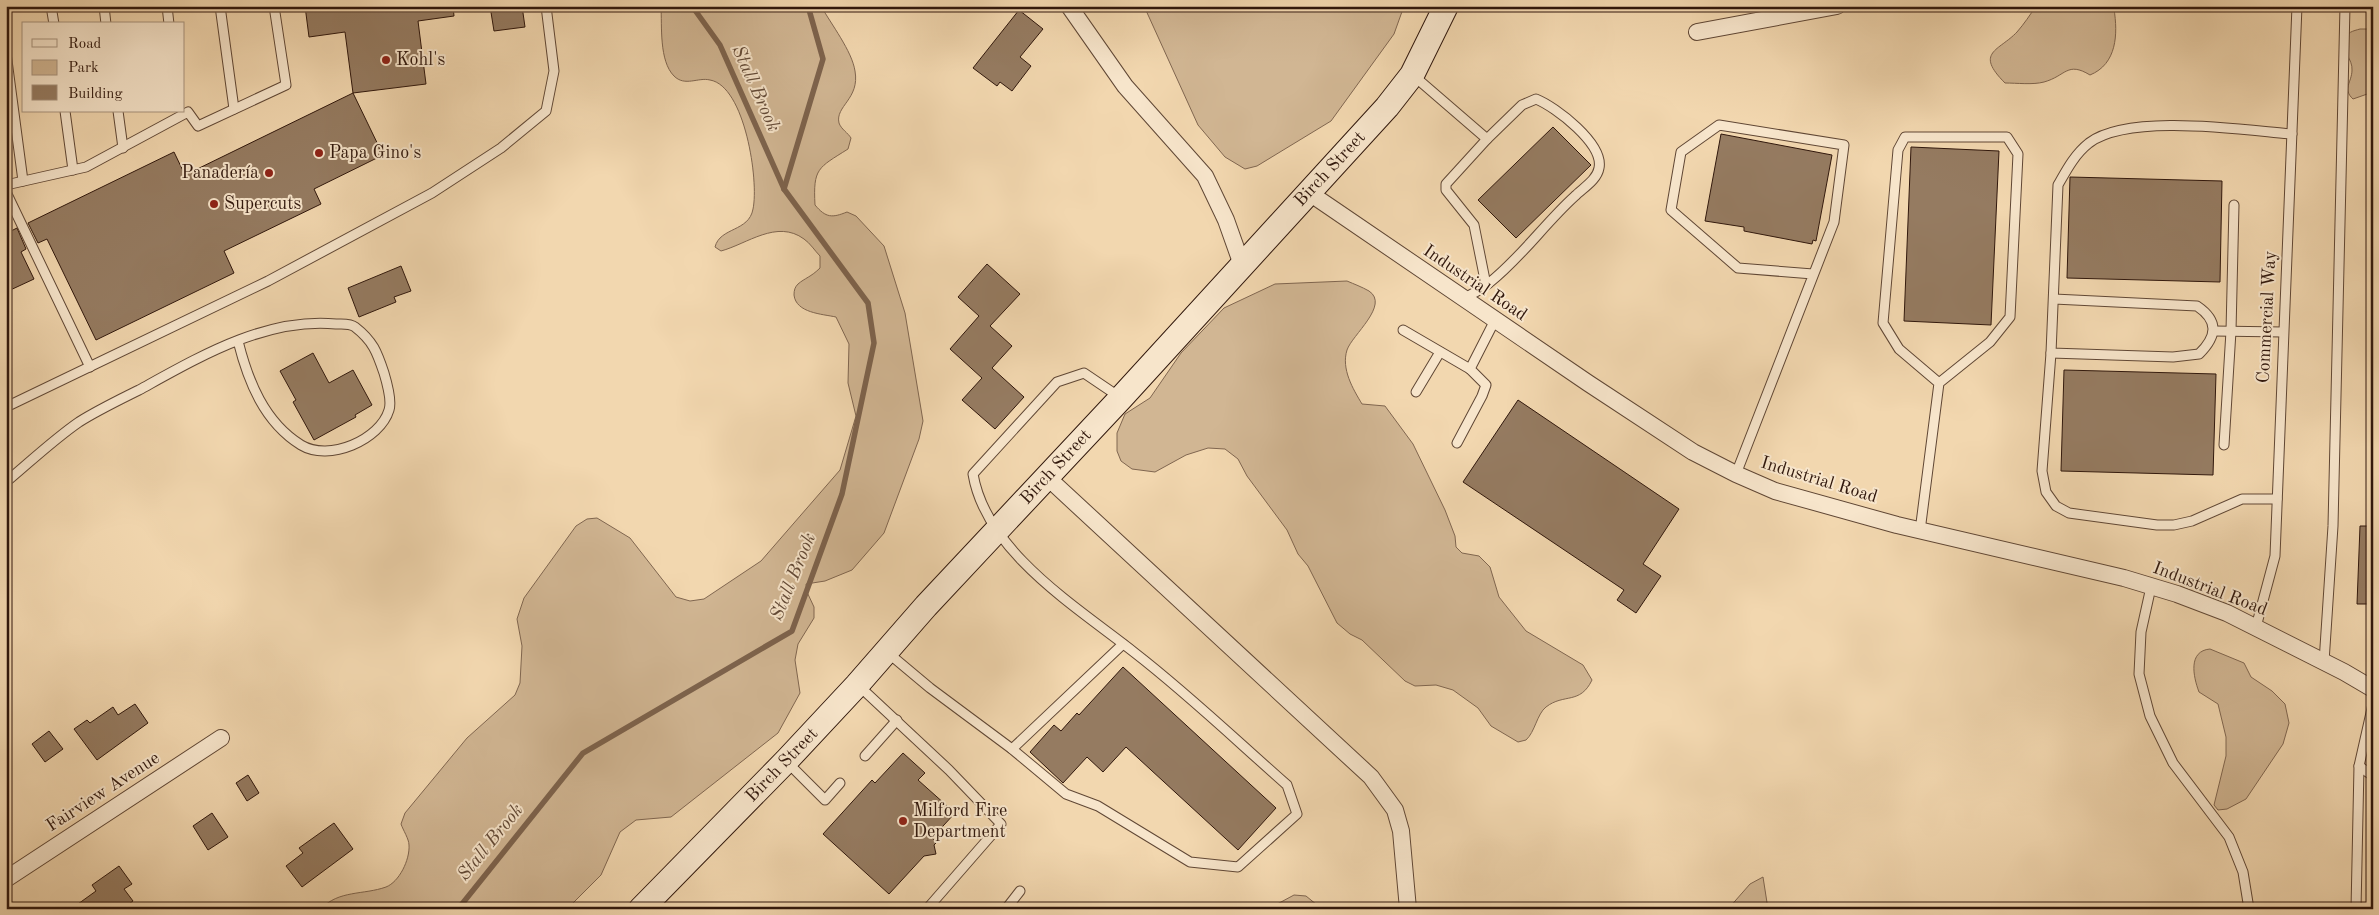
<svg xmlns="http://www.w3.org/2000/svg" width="2379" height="915" viewBox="0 0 2379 915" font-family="'Old Standard TT',serif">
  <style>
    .green { fill: #d1b693; stroke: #806650 }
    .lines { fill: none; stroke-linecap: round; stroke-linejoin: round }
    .stream { stroke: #7d634d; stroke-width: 5.5 }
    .building { fill: #957b61; stroke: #30170c }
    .lane-casing { stroke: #604735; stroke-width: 11 }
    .street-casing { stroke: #604735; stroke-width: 18 }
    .secondary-casing { stroke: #30170c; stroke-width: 26 }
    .lane { stroke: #f7e5cb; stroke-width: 9 }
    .street { stroke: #f7e5cb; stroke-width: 16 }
    .secondary { stroke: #f7e5cb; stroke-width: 24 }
    .poi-dot { fill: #8f2418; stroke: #f7e5cb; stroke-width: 2 }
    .labels { text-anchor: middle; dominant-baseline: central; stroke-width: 4; stroke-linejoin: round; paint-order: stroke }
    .poi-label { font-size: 18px; fill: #30170c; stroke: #f7e5cb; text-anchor: start }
    .street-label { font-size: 18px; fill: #30170c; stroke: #f7e5cb }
    .water-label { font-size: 19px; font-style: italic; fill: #634a37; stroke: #f7e5cb }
  </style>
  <rect width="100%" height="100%" fill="#f2d7af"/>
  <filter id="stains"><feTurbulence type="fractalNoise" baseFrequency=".004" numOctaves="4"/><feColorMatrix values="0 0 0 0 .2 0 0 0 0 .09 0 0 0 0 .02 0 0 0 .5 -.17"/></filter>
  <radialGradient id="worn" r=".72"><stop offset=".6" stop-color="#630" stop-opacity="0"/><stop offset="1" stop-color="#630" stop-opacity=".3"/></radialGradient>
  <g class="green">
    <path d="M 661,6 L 821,6 C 831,24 852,51 855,71 C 860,99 835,106 839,123 C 841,129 848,133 851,138 L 848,149 C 818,168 813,168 815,205 C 826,218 832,218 847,212 L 856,216 L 884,246 L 905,313 L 923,421 L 919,439 L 884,533 L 852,570 L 825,581 L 806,584 L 807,592 L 814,607 L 814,618 L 798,644 L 795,660 L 800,693 L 778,733 L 671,817 L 636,820 L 620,832 L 601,875 L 567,909 L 321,909 C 338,890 364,895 386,887 C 399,882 410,860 409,845 C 409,839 403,830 401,824 L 405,813 L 467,738 L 515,695 L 520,683 L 522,646 L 517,619 L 524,598 L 576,526 L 587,519 L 597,518 L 630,538 L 676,597 L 690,601 L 704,599 L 761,561 L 840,470 L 856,416 L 848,383 L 849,344 L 836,317 C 822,314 796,313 794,295 C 794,290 795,287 798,284 C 805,278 811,277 820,268 L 820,256 C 815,251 810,243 804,239 C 777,219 747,244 721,251 L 715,247 C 720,227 749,232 753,209 C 759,181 745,86 710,80 C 698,77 685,87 674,76 C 659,61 662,26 661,6 Z"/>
    <path d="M 1144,6 L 1404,6 L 1394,34 L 1331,121 L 1257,166 L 1245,169 L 1225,157 L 1198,125 Z"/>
    <path d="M 2036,6 L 2109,6 L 2114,9 C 2118,34 2117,64 2090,75 C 2067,61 2066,76 2044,82 C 2033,85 2017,83 2005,83 C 1974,52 1999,51 2017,32 C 2024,24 2030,15 2036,6 Z"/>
    <path d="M 2360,29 L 2373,29 L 2373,92 L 2353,99 C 2342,89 2352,82 2352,70 C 2353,60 2341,49 2344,40 C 2347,32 2353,31 2360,29 Z"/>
    <path d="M 1347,281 C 1354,284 1362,287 1369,291 C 1390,305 1352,335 1347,350 C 1341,369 1353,389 1362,404 L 1385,406 L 1413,444 L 1445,510 L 1455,536 L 1456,547 L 1462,553 L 1479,556 L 1490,567 L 1499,597 L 1526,631 L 1583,665 L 1592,680 C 1580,705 1564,693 1546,707 C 1537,714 1535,732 1526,740 L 1518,742 L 1491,726 L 1478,708 L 1453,690 L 1436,685 L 1415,686 L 1405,681 L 1362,640 L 1350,634 L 1337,623 L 1308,566 L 1298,554 L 1287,530 L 1247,476 L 1238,459 L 1225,449 L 1208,448 L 1186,455 L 1155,472 L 1132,469 L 1121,461 L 1117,451 L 1117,433 L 1125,414 L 1150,398 L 1181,353 L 1224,308 L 1275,284 Z"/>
    <path d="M 2210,649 L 2244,663 L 2251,677 L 2272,691 L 2285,704 L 2289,723 L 2283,744 L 2246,799 L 2227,809 L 2218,810 L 2214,805 L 2226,756 L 2226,737 L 2218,704 L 2199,692 C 2193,676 2188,651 2210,649 Z"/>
    <path d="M 1763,877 L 1768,909 L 1728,909 L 1750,884 Z"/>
    <path d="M 1294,895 L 1306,896 L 1322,909 L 1268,909 Z"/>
  </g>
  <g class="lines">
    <g class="stream">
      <path d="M 784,189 L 823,59 L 808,6"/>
      <path d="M 458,909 L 583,753 L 792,631 L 842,494 L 874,343 L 868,303 L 784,189 L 720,45 L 692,6"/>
    </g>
  </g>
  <g class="building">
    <path d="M 305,6 L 453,6 L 454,16 L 418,21 L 426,84 L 353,93 L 345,32 L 309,37 Z"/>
    <path d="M 490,6 L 522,6 L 525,27 L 494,31 Z"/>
    <path d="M 1019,10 L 1043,29 L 1020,57 L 1031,66 L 1012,91 L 1000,82 L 997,86 L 973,68 Z"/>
    <path d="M 353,93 L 383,155 L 314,189 L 321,204 L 224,251 L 234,273 L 96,340 L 47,239 L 38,243 L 28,223 L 174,152 L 185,175 Z"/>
    <path d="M 1553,127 L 1591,165 L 1516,238 L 1478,200 Z"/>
    <path d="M 1721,134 L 1832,155 L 1816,241 L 1813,240 L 1812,244 L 1744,231 L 1744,227 L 1705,221 Z"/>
    <path d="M 1911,147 L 1999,151 L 1991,325 L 1904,321 Z"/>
    <path d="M 2070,177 L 2222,181 L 2220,282 L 2067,278 Z"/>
    <path d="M 6,221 L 11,231 L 17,228 L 26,249 L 21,252 L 34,279 L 6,292 Z"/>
    <path d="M 987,264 L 1020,294 L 990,326 L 1012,346 L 992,368 L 1024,397 L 995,429 L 962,400 L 982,378 L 950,349 L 979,316 L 958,297 Z"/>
    <path d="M 401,266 L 411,291 L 394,297 L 396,302 L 359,317 L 348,288 Z"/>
    <path d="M 313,353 L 329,383 L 353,370 L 372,405 L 355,415 L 356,417 L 314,440 L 293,402 L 296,400 L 280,371 Z"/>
    <path d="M 2064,370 L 2216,374 L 2213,475 L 2061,471 Z"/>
    <path d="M 1518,400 L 1679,509 L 1643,564 L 1661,576 L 1636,613 L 1617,600 L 1624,590 L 1463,482 Z"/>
    <path d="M 2360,526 L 2373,526 L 2373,604 L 2357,604 Z"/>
    <path d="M 1123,667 L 1276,808 L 1238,850 L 1126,747 L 1103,772 L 1087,757 L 1063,783 L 1030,752 L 1054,725 L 1061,731 L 1077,713 L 1079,715 Z"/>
    <path d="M 135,704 L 148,723 L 97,760 L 74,729 L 87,720 L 90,723 L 113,707 L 118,715 Z"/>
    <path d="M 49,731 L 63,749 L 45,762 L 32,744 Z"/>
    <path d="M 903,753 L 925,773 L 918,780 L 955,813 L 932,838 L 937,842 L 934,845 L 936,854 L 924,856 L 889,894 L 823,834 L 872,780 L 875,783 Z"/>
    <path d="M 248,775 L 259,793 L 247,801 L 236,783 Z"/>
    <path d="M 212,813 L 228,837 L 208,850 L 193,826 Z"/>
    <path d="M 334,823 L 353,849 L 302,887 L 286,866 L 303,853 L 299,848 Z"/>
    <path d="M 119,866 L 132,884 L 124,889 L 133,901 L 122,909 L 71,909 L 96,891 L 92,885 Z"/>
  </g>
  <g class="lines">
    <defs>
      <g id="lane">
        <path d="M 51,6 L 54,24"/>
        <path d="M 104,6 L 106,24"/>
        <path d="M 167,6 L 169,24"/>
        <path d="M 220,6 L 234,109"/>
        <path d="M 6,53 L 23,181"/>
        <path d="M 1414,76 L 1487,139 L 1522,105 L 1536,99 C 1556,107 1604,144 1599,168 C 1597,180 1583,188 1575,196 C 1545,223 1521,258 1489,283 C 1482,289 1472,294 1463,299"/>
        <path d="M 65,111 L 73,170"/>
        <path d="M 118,111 L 123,148"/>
        <path d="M 6,185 L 86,167 L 188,112 L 198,126 L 286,85 L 274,6"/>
        <path d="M 6,192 L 90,367"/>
        <path d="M 1486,285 L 1474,225 L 1446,190 L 1446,184 L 1487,139"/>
        <path d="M 2054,299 L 2197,306 C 2219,321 2217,336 2199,354 L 2173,357 L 2051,353 L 2058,185 C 2067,169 2075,154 2089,143 C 2129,113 2243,130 2292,134"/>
        <path d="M 1403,330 L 1470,369"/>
        <path d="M 2214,331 L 2283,332"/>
        <path d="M 2051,353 L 2042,471 L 2046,492 L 2056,506 L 2069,513 L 2157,525 L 2174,525 L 2192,521 L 2242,499 L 2277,499"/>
        <path d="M 1416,392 L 1440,352"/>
        <path d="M 6,407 L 268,281 L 432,193 L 501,148 L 546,111 L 554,71 L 546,6"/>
        <path d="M 1457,443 L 1482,396 L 1486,385 L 1470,369 L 1495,320"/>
        <path d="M 2224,445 L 2231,331 L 2234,205"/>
        <path d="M 1736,474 L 1834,222 L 1844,145 L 1719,125 L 1681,152 L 1671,210 L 1738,268 L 1813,274"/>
        <path d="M 6,482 C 30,462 53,440 79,422 C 98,410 119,400 139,390 C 199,357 266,317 336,324 C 342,324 350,323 355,327 C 373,341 377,352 384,373 C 387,383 392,401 389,410 C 380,440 329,462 301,445 C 264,422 248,381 238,341"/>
        <path d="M 1920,531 L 1939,383 L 1899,349 L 1883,323 L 1898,150 L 1905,137 L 2007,137 L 2018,154 L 2010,317 L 1990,342 L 1939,383"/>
        <path d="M 2151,587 L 2141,632 L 2139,674 L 2150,716 L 2173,763 L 2229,837 L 2243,872 L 2249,909"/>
        <path d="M 2256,627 L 2275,556 L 2297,6"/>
        <path d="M 887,652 L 930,688 L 1012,749 L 1066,794 L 1098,806 L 1190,862 L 1238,867 L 1297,814 L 1287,785 C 1237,741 1188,694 1135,653 C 1077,607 986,552 973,474 L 1057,382 L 1084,373 L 1121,398"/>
        <path d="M 2324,662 L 2333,526 L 2345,6"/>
        <path d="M 858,685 L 949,770 L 1001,824 L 927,909"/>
        <path d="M 1012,749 L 1123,644"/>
        <path d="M 865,756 L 897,720"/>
        <path d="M 786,761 L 825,800 L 840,783"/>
        <path d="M 2359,766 L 2373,776"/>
        <path d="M 1006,909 L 1020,891"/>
        <path d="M 2356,909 L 2359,766 L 2373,704"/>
      </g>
      <g id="street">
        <path d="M 1069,6 L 1125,86 L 1205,176 L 1226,220 L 1242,265"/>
        <path d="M 1697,32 L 1837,6"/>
        <path d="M 1308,192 L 1588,383 L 1693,452 L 1736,474 L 1775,491 L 1897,525 L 2124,578 L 2177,594 L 2227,613 L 2344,672 L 2373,689"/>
        <path d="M 1047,477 L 1371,777 L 1395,810 L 1401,831 L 1408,909"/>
        <path d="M 6,879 L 221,738"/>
      </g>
      <path id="secondary" d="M 641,909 L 786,761 L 857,685 L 926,606 L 1121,398 L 1387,107 L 1412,75 L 1446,6"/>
    </defs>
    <use href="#lane" class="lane-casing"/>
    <use href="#street" class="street-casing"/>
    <use href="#secondary" class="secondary-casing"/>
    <use href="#lane" class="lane"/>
    <use href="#street" class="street"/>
    <use href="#secondary" class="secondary"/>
  </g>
  <g class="poi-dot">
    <circle cx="386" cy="60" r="5"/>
    <circle cx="319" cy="153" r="5"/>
    <circle cx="269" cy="173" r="5"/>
    <circle cx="214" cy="204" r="5"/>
    <circle cx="903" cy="821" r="5"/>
  </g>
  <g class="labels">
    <g class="poi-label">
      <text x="396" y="60">Kohl's</text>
      <text x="329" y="153">Papa Gino's</text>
      <text x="259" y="173" text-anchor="end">Panadería</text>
      <text x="224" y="204">Supercuts</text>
      <text x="913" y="811">Milford Fire<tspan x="913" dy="21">Department</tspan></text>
    </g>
    <g class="street-label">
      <text transform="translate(1330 169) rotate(-47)">Birch Street</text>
      <text transform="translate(1475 283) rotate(34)">Industrial Road</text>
      <text transform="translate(2267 317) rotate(-87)">Commercial Way</text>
      <text transform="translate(1056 467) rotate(-47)">Birch Street</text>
      <text transform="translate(1819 480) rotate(17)">Industrial Road</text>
      <text transform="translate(2210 589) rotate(21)">Industrial Road</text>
      <text transform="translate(782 765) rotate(-46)">Birch Street</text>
      <text transform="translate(103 792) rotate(-33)">Fairview Avenue</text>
    </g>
    <g class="water-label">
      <text transform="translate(755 89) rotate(66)">Stall Brook</text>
      <text transform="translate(794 577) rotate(-68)">Stall Brook</text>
      <text transform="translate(491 843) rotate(-51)">Stall Brook</text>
    </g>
  </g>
  <rect width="2379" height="915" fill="none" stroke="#f2d7af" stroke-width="25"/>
  <rect x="8" y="8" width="2364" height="900" fill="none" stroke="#30170c" stroke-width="2.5"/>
  <rect x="12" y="12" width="2354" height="890" fill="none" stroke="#30170c"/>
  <rect x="22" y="22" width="162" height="90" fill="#f7e5cb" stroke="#a7937f"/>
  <rect x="32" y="39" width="25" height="8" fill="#f7e5cb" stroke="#a7937f"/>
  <text x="68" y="48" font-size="15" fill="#30170c">Road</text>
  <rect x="32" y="60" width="25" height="15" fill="#d1b693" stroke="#a7937f"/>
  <text x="68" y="72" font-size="15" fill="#30170c">Park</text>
  <rect x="32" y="85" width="25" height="15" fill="#957b61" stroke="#a7937f"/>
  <text x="68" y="98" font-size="15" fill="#30170c">Building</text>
  <rect width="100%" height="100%" filter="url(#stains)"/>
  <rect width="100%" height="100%" fill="url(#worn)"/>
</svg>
